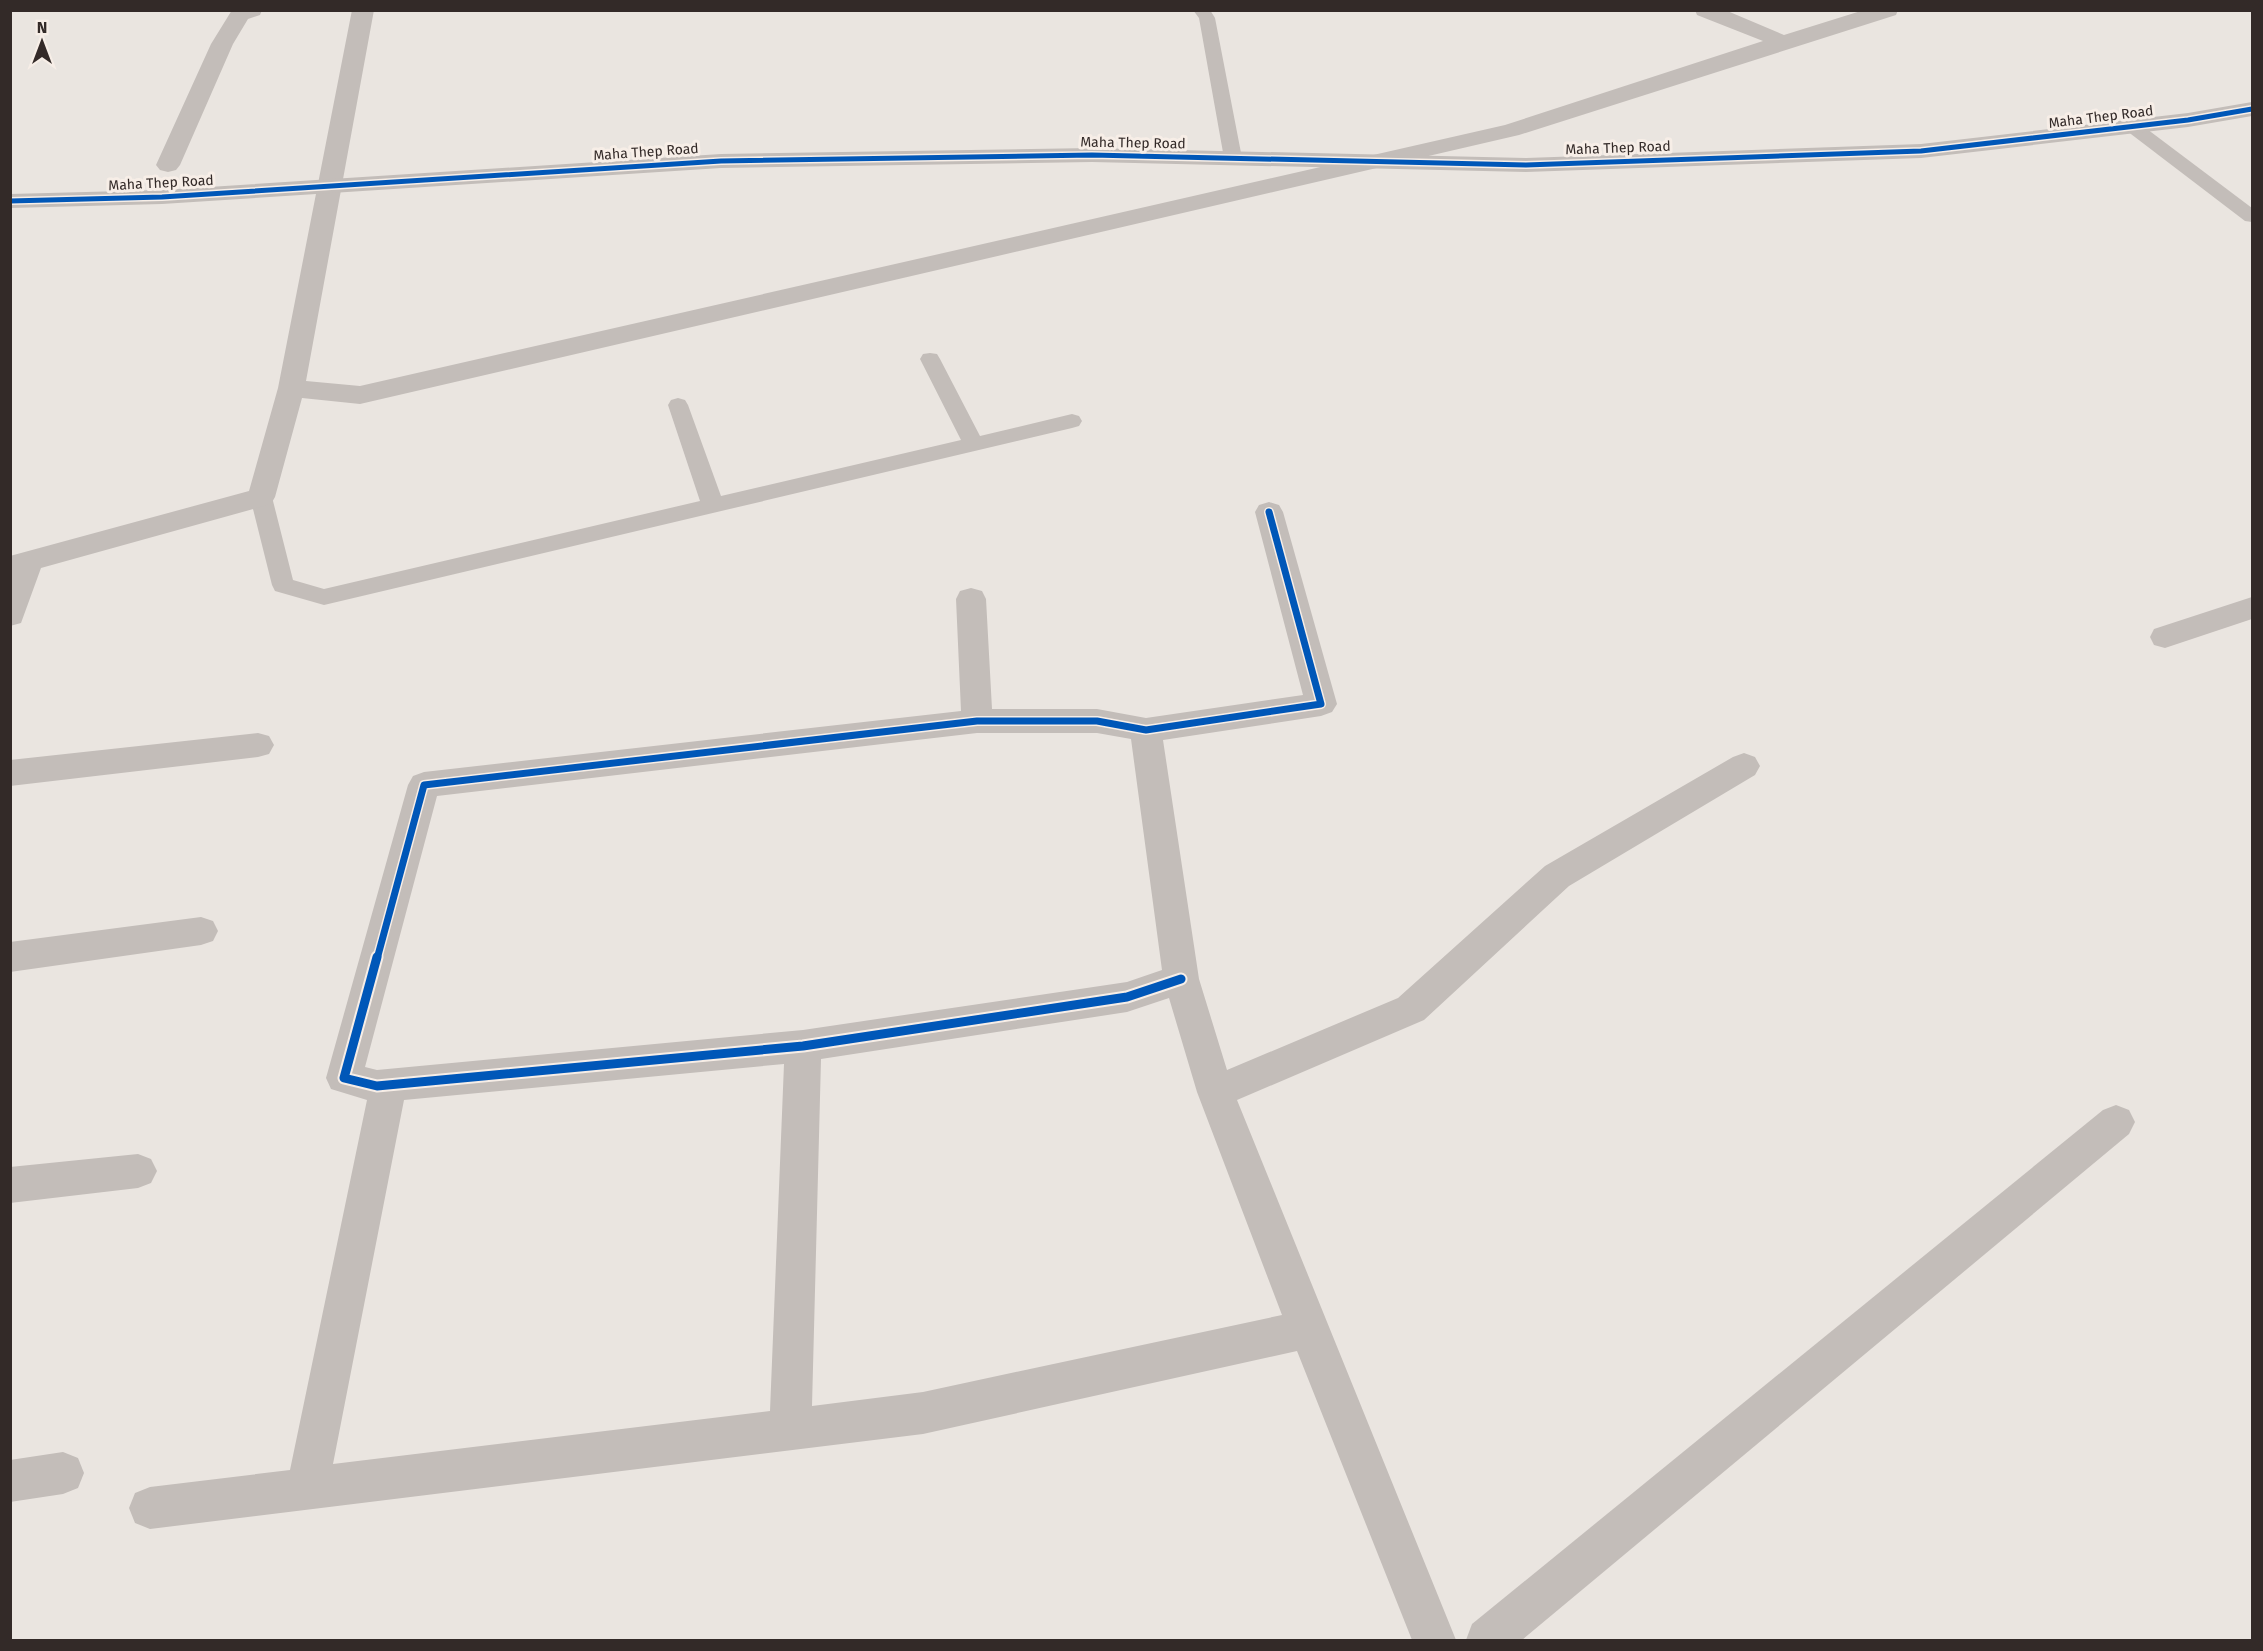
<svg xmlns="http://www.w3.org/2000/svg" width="2263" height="1651" viewBox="0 0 2263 1651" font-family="'Fira Sans',sans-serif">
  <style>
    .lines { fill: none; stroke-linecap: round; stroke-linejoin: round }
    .service { fill: #c3bdb9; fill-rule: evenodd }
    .minor { fill: #c3bdb9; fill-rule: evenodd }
    .tertiary { fill: #c3bdb9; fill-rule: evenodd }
    .cycleway-far2-casing { stroke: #f7eee7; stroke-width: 8 }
    .cycleway-far1-casing { stroke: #f7eee7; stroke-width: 10 }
    .cycleway-casing { stroke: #f7eee7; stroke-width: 13 }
    .cycleway-far2 { stroke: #0057b8; stroke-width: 5 }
    .cycleway-far1 { stroke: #0057b8; stroke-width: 7 }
    .cycleway { stroke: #0057b8; stroke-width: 9 }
    .labels { text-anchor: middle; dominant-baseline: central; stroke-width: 6; stroke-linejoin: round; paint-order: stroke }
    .far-street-label { font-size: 14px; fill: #332a28; stroke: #f7eee7 }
  </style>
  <rect width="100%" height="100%" fill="#eae5e0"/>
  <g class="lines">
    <g class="service">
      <path d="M 1193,10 L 1210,10 L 1215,18 L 1242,158 L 1239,162 L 1227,162 L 1224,158 L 1199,18 Z"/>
      <path d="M 2133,122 L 2139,123 L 2252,208 L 2252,222 L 2245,221 L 2127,131 L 2124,127 L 2127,123 Z"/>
      <path d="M 930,353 L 937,354 L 940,359 L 980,436 L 1072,414 L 1079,416 L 1082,421 L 1079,426 L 1072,428 L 324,605 L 275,591 L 272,585 L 250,497 L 253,492 L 261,490 L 269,492 L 272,497 L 293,580 L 324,589 L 700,501 L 668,405 L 671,400 L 678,398 L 685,400 L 688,405 L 721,496 L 961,440 L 920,359 L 923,354 Z"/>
    </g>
    <g class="minor">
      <path d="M 232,10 L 262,10 L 260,15 L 248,19 L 233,44 L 180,165 L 176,170 L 168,172 L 160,170 L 156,165 L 211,44 Z"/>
      <path d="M 352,10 L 374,10 L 306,381 L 360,386 L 1505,125 L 1763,41 L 1697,15 L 1695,10 L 1725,10 L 1784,35 L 1864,10 L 1898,10 L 1896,15 L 1519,135 L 360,404 L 302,398 L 275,497 L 271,504 L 41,568 L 21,623 L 10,626 L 10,556 L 249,491 L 278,388 Z"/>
      <path d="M 1269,502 L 1279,505 L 1283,512 L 1337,704 L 1332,712 L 1321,716 L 1163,740 L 1199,979 L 1227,1070 L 1398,998 L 1545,866 L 1733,757 L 1744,753 L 1755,757 L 1760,766 L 1755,775 L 1569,886 L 1424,1020 L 1237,1100 L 1456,1640 L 1412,1640 L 1297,1351 L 923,1434 L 150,1529 L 135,1523 L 129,1508 L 135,1493 L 150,1487 L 290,1470 L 367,1100 L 331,1089 L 326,1078 L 408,785 L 413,776 L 424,772 L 961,711 L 956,599 L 960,591 L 971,588 L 982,591 L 986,599 L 992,709 L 1097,709 L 1146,718 L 1303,695 L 1255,512 L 1259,505 ZM 977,733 L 1097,733 L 1131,739 L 1162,970 L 1127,982 L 803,1030 L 377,1070 L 365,1067 L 437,796 ZM 1169,998 L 1197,1092 L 1282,1315 L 923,1392 L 812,1406 L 821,1059 L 1127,1012 ZM 784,1064 L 770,1411 L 333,1464 L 404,1100 Z"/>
      <path d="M 2252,597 L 2252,619 L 2165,648 L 2154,645 L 2150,637 L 2154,629 Z"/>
      <path d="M 258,733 L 269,736 L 274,745 L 269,754 L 258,757 L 10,786 L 10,760 Z"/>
      <path d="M 201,917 L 213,921 L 218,931 L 213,941 L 201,945 L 10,972 L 10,942 Z"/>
      <path d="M 2116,1105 L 2129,1110 L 2135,1122 L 2129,1134 L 1522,1640 L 1466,1640 L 1472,1624 L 2103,1110 Z"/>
      <path d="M 138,1154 L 151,1159 L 157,1171 L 151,1183 L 138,1188 L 10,1203 L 10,1167 Z"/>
      <path d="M 63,1452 L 78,1458 L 84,1473 L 78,1488 L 63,1494 L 10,1502 L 10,1460 Z"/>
    </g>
    <path class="tertiary" d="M 2252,102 L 2252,116 L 2188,127 L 1921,158 L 1526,172 L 1092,162 L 721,168 L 162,204 L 10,208 L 10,194 L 162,190 L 721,154 L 1092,148 L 1526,158 L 1921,144 L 2188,113 Z"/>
    <defs>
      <path id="cycleway-far2" d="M 10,201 L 162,197 L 721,161 L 1092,155 L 1526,165 L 1921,151 L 2188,120 L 2252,109"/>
      <path id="cycleway-far1" d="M 377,959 L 424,785 L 977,721 L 1097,721 L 1146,730 L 1321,704 L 1269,512"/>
      <path id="cycleway" d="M 377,957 L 344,1078 L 377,1086 L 803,1046 L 1127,997 L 1181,979"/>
    </defs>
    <use href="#cycleway-far2" class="cycleway-far2-casing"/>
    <use href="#cycleway-far1" class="cycleway-far1-casing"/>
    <use href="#cycleway" class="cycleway-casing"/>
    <use href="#cycleway-far2" class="cycleway-far2"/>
    <use href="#cycleway-far1" class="cycleway-far1"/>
    <use href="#cycleway" class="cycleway"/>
  </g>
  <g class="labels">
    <g class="far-street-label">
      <text transform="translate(2101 117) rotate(-7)">Maha Thep Road</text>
      <text transform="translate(1133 143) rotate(1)">Maha Thep Road</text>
      <text transform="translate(1618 148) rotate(-2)">Maha Thep Road</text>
      <text transform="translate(646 152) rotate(-4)">Maha Thep Road</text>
      <text transform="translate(161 183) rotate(-3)">Maha Thep Road</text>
    </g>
  </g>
  <rect width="2263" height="1651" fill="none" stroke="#332a28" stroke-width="24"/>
  <g transform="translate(42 42)" stroke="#f7eee7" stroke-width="4.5" paint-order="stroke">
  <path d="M0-4.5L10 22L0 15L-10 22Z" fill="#332a28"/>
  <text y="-9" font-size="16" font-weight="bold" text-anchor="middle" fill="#332a28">N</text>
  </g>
</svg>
